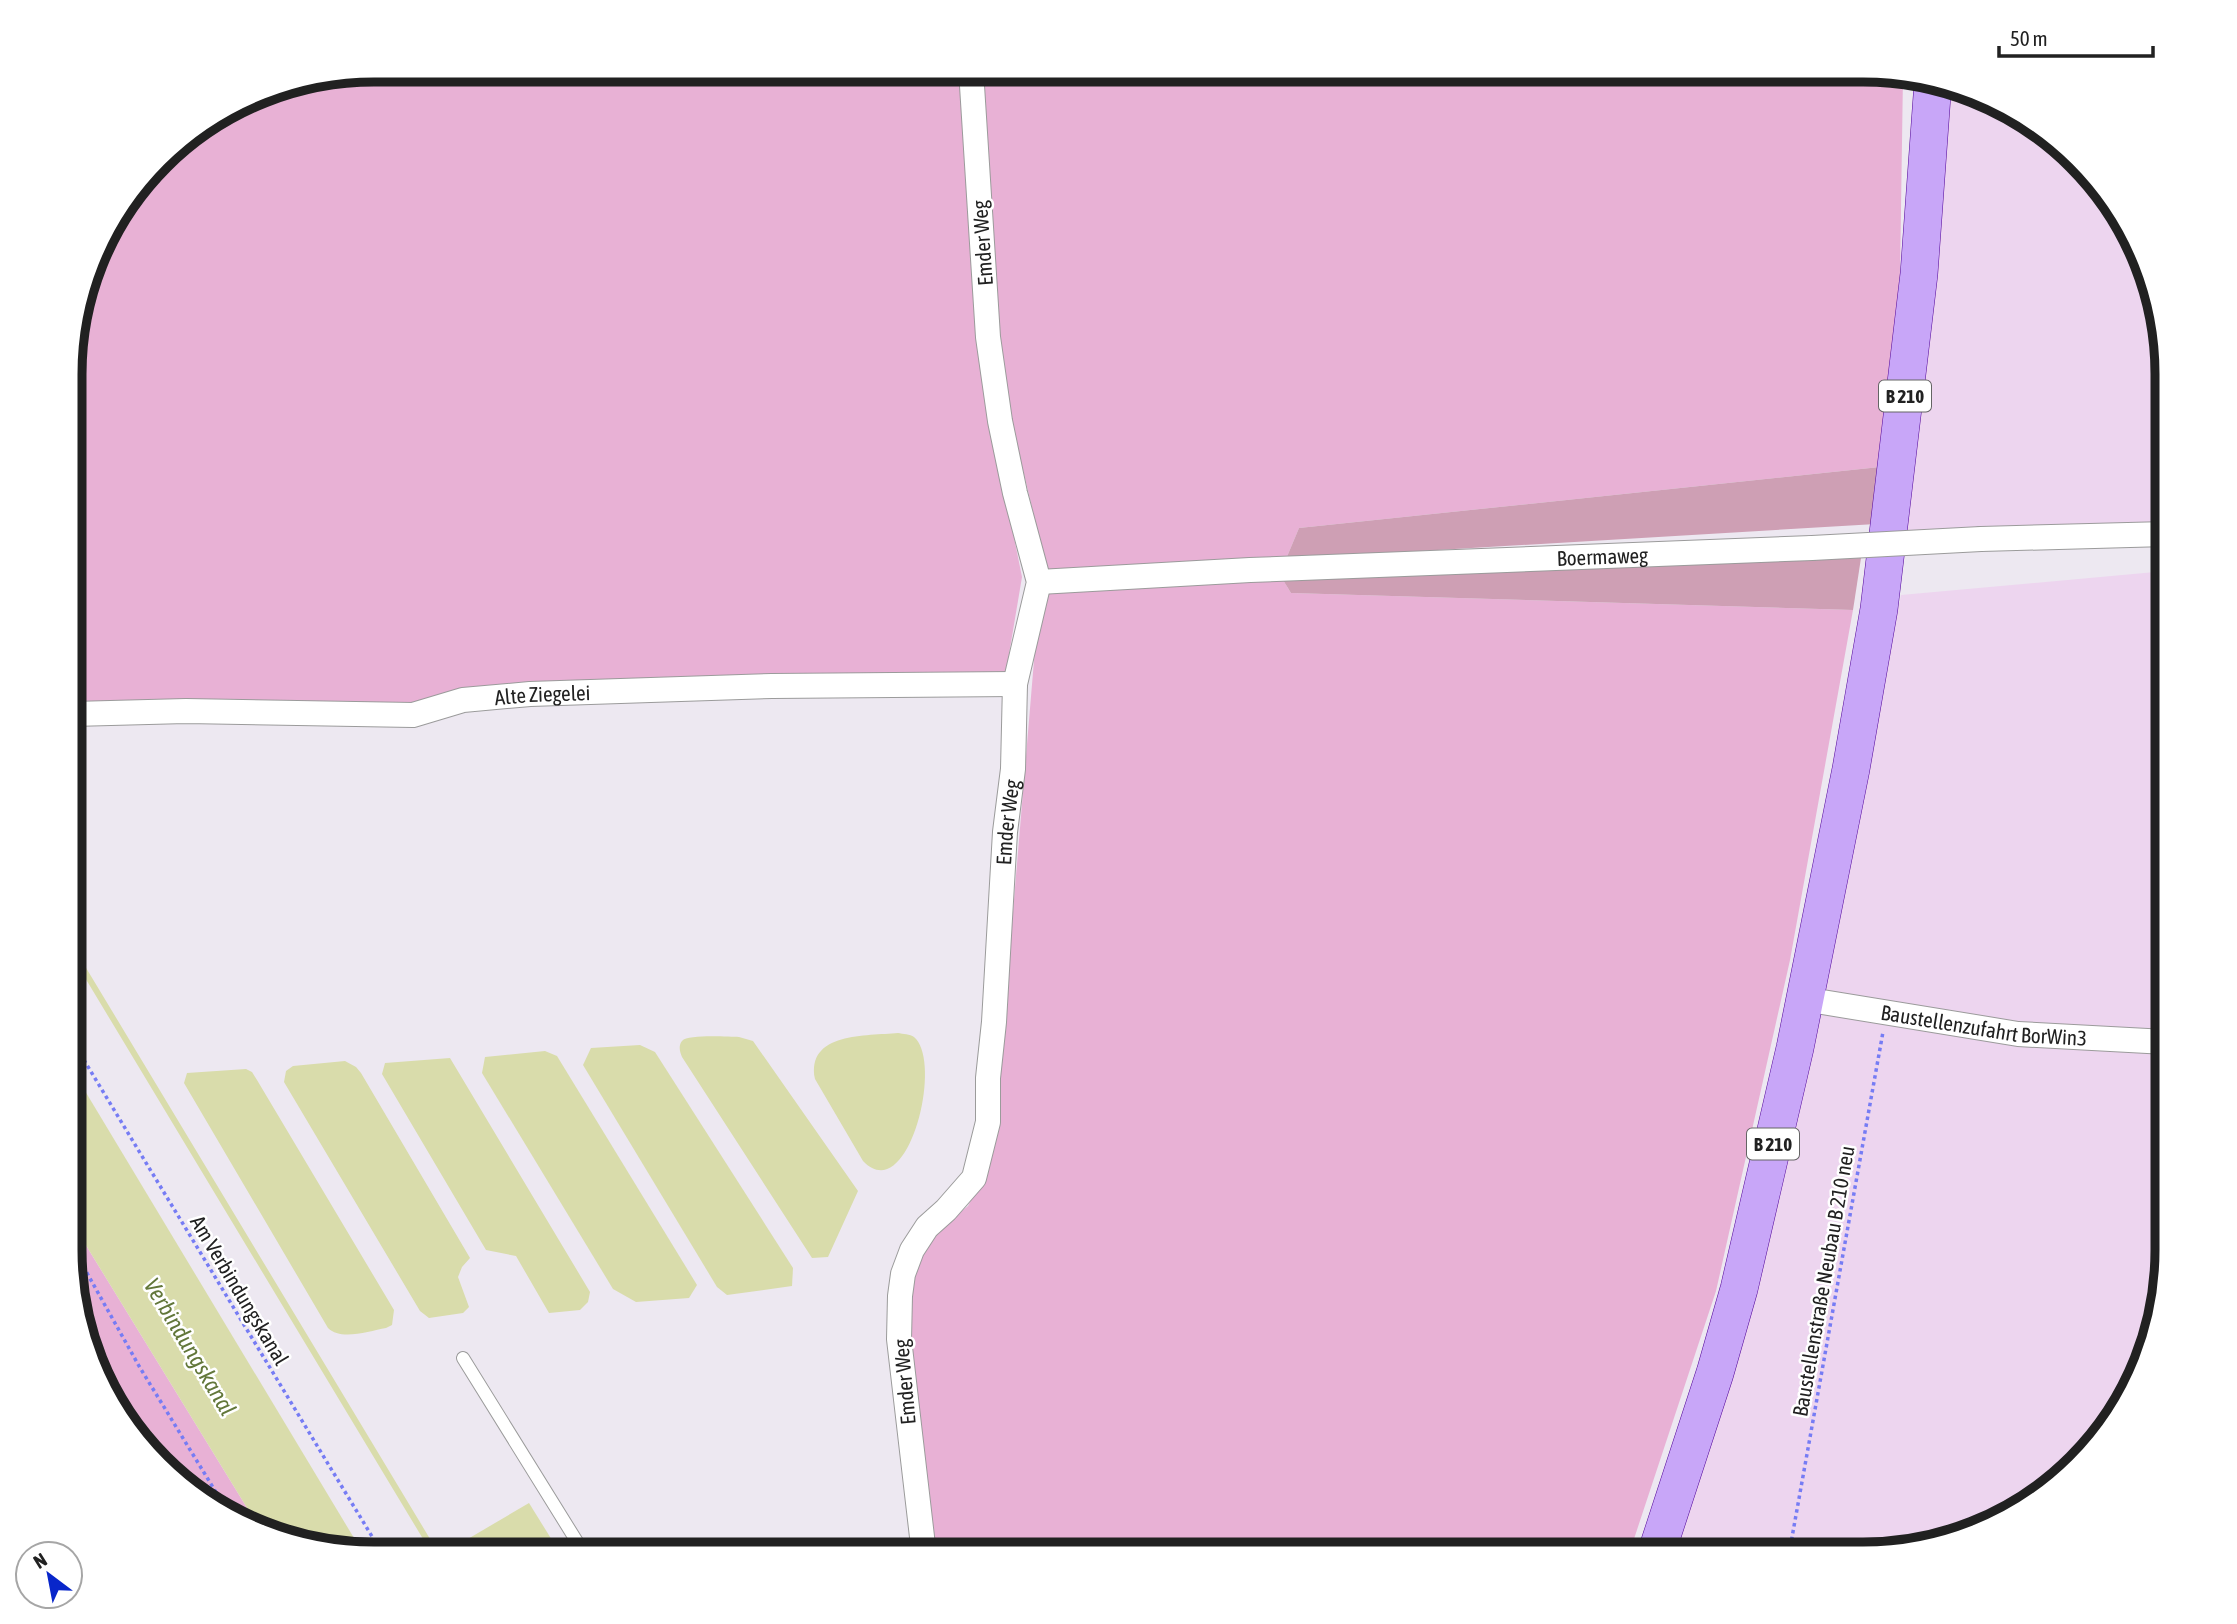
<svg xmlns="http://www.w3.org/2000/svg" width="2237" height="1624" viewBox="0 0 2237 1624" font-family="'Asap Condensed',sans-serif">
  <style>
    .farmland { fill: #edd5ef }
    .grass { fill: #e8b1d5 }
    .forest { fill: #ce9fb4 }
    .water { fill: #d9dcab }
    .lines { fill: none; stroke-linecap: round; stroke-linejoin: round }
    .stream { stroke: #d9dcab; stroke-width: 6 }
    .service-casing { stroke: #9b9b9b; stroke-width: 14 }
    .minor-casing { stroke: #9b9b9b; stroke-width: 26 }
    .primary-casing { stroke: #520698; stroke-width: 38 }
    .path { stroke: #767cf4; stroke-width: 3.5; stroke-dasharray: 3.5 3.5; stroke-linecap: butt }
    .service { stroke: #fff; stroke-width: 12 }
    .minor { stroke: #fff; stroke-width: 24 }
    .primary { stroke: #c8a6f8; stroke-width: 37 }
    .minor-bridge-casing { stroke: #9b9b9b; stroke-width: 26; stroke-linecap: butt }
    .minor-bridge { stroke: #fff; stroke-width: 24 }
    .labels { text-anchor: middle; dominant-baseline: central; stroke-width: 5; stroke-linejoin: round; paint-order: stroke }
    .shield { fill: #fff; stroke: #646464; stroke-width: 2 }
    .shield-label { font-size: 19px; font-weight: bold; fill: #212121 }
    .street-label { font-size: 21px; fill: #212121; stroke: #fff }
    .water-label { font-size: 23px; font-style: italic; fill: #62773a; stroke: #fff }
    .rim { fill: none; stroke: #212121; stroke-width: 9 }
  </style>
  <rect width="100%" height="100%" fill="#ede8f1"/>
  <g class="farmland">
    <path d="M 1952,87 L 1979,93 L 2048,133 L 2135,239 L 2166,355 L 2166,534 L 1897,541 Z"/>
    <path d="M 2166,571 L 2166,1269 L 2144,1366 L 2104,1435 L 1998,1522 L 1863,1554 L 1675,1554 L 1825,969 L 1901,595 Z"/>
  </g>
  <g class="grass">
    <path d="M 374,70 L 962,70 L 992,428 L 1022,577 L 1006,672 L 410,706 L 73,705 L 73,335 L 102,239 L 173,146 L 258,93 Z"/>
    <path d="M 974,70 L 1882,71 L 1903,75 L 1900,277 L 1880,467 L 1299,528 L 1286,559 L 1047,570 L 1011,420 L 994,338 Z"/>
    <path d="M 1283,580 L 1291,593 L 1853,610 L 1790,960 L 1716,1291 L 1629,1554 L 934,1554 L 907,1300 L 917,1262 L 937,1231 L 968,1206 L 979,1184 L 1003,1031 L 1040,589 Z"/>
    <path d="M 73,1222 L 87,1247 L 260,1529 L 189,1491 L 171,1471 L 90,1342 L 73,1289 Z"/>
  </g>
  <g class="forest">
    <path d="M 1880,467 L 1876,524 L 1286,559 L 1299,528 Z"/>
    <path d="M 1861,558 L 1853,610 L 1291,593 L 1283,580 Z"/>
  </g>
  <g class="water">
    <path d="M 898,1033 C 903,1034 910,1034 914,1037 C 944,1062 908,1208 863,1161 L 815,1079 C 806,1032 867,1036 898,1033 Z"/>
    <path d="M 739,1037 L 753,1041 L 858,1191 L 828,1257 L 812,1258 L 682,1057 C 680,1052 678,1046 682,1041 C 688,1034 729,1037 739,1037 Z"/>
    <path d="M 640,1045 L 655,1052 L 793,1268 L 792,1286 L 727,1295 L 717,1287 L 583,1065 L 591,1048 Z"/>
    <path d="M 545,1051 L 557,1056 L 697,1285 L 689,1298 L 636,1302 L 613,1289 L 482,1073 L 485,1057 Z"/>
    <path d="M 450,1058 L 590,1292 L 588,1302 L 580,1310 L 549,1313 L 516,1256 L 486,1250 L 382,1074 L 385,1063 Z"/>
    <path d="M 345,1061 L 356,1067 L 361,1073 L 470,1258 L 462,1267 L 458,1277 L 469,1307 L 463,1313 L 429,1318 L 420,1311 L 284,1082 L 286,1071 L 293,1066 Z"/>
    <path d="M 246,1069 L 252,1072 L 257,1080 L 394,1310 L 392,1325 L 386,1328 C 369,1331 341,1341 328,1328 L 184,1083 L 187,1073 Z"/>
    <path d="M 73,1071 L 363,1553 L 276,1538 L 260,1529 L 87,1247 L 73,1222 Z"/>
    <path d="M 90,1342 L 165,1461 L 171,1471 L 111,1402 Z"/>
    <path d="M 529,1503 L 560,1553 L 467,1553 L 461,1543 Z"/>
  </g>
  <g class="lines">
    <path class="stream" d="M 73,952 L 435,1553"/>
    <defs>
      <path id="service" d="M 463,1358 L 584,1553"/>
      <g id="minor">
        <path d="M 1981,539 L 2166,534"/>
        <path id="s1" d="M 1039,582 L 1250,570 L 1812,548"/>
        <path id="s2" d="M 73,714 L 186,711 L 413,715 L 463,700 L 530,694 L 772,686 L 1015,684"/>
        <path id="s3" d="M 1804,999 L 2018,1034 L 2166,1042"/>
        <path id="s4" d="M 924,1554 L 899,1339 L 900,1296 L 903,1274 L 912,1250 L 927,1227 L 946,1210 L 974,1178 L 988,1122 L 988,1078 L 994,1022 L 1005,832 L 1013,769 L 1015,684 L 1039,582 L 1015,493 L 1000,421 L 988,337 L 971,70"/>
      </g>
      <path id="primary" d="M 1656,1554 L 1715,1373 L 1739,1289 L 1795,1048 L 1851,769 L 1879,609 L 1919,274 L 1933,82"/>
    </defs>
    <use href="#service" class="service-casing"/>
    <use href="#minor" class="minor-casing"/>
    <use href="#primary" class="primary-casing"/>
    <g class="path">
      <path d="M 73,1042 L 382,1553"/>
      <path d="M 73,1248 L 139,1366 L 228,1512"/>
      <path d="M 1789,1554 L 1883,1032"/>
    </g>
    <use href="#service" class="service"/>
    <use href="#minor" class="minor"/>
    <use href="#primary" class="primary"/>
    <defs>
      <path id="minor-bridge" d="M 1812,548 L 1981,539"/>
    </defs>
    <use href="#minor-bridge" class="minor-bridge-casing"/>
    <use href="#minor-bridge" class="minor-bridge"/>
  </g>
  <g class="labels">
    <g class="shield">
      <rect x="1879" y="380.5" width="52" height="31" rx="5"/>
      <rect x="1747" y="1128.5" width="52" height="31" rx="5"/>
    </g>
    <g class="shield-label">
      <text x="1905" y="396">B 210</text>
      <text x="1773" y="1144">B 210</text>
    </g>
    <g class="street-label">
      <text transform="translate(982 243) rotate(-94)">Emder Weg</text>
      <text stroke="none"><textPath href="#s1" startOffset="564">Boermaweg</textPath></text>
      <text stroke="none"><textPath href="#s2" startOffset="472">Alte Ziegelei</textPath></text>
      <text stroke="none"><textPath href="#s4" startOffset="761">Emder Weg</textPath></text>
      <text stroke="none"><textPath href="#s3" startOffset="182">Baustellenzufahrt BorWin3</textPath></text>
      <text transform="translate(1823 1281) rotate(-80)">Baustellenstraße Neubau B 210 neu</text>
      <text transform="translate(240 1290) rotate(59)">Am Verbindungskanal</text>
      <text transform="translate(904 1382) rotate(-95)">Emder Weg</text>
    </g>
    <g class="water-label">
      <text transform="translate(190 1347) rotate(59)">Verbindungskanal</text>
    </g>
  </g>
  <path d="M0 0H2237V1624H0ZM374 82H1863A292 292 0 0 1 2155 374V1250A292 292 0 0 1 1863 1542H374A292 292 0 0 1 82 1250V374A292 292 0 0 1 374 82Z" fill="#fff" fill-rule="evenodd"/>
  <path class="rim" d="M374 82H1863A292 292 0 0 1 2155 374V1250A292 292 0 0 1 1863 1542H374A292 292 0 0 1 82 1250V374A292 292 0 0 1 374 82Z"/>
  <g transform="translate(49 1575) rotate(328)"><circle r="33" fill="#ffffff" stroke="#a6a6a6" stroke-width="2"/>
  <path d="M0-5L12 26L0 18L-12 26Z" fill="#0826ca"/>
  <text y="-10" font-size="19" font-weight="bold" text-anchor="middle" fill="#212121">N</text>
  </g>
  <path d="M1999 46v10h154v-10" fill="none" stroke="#212121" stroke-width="3.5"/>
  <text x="2010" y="46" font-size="21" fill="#212121" stroke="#ffffff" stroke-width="5" paint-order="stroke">50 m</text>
</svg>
